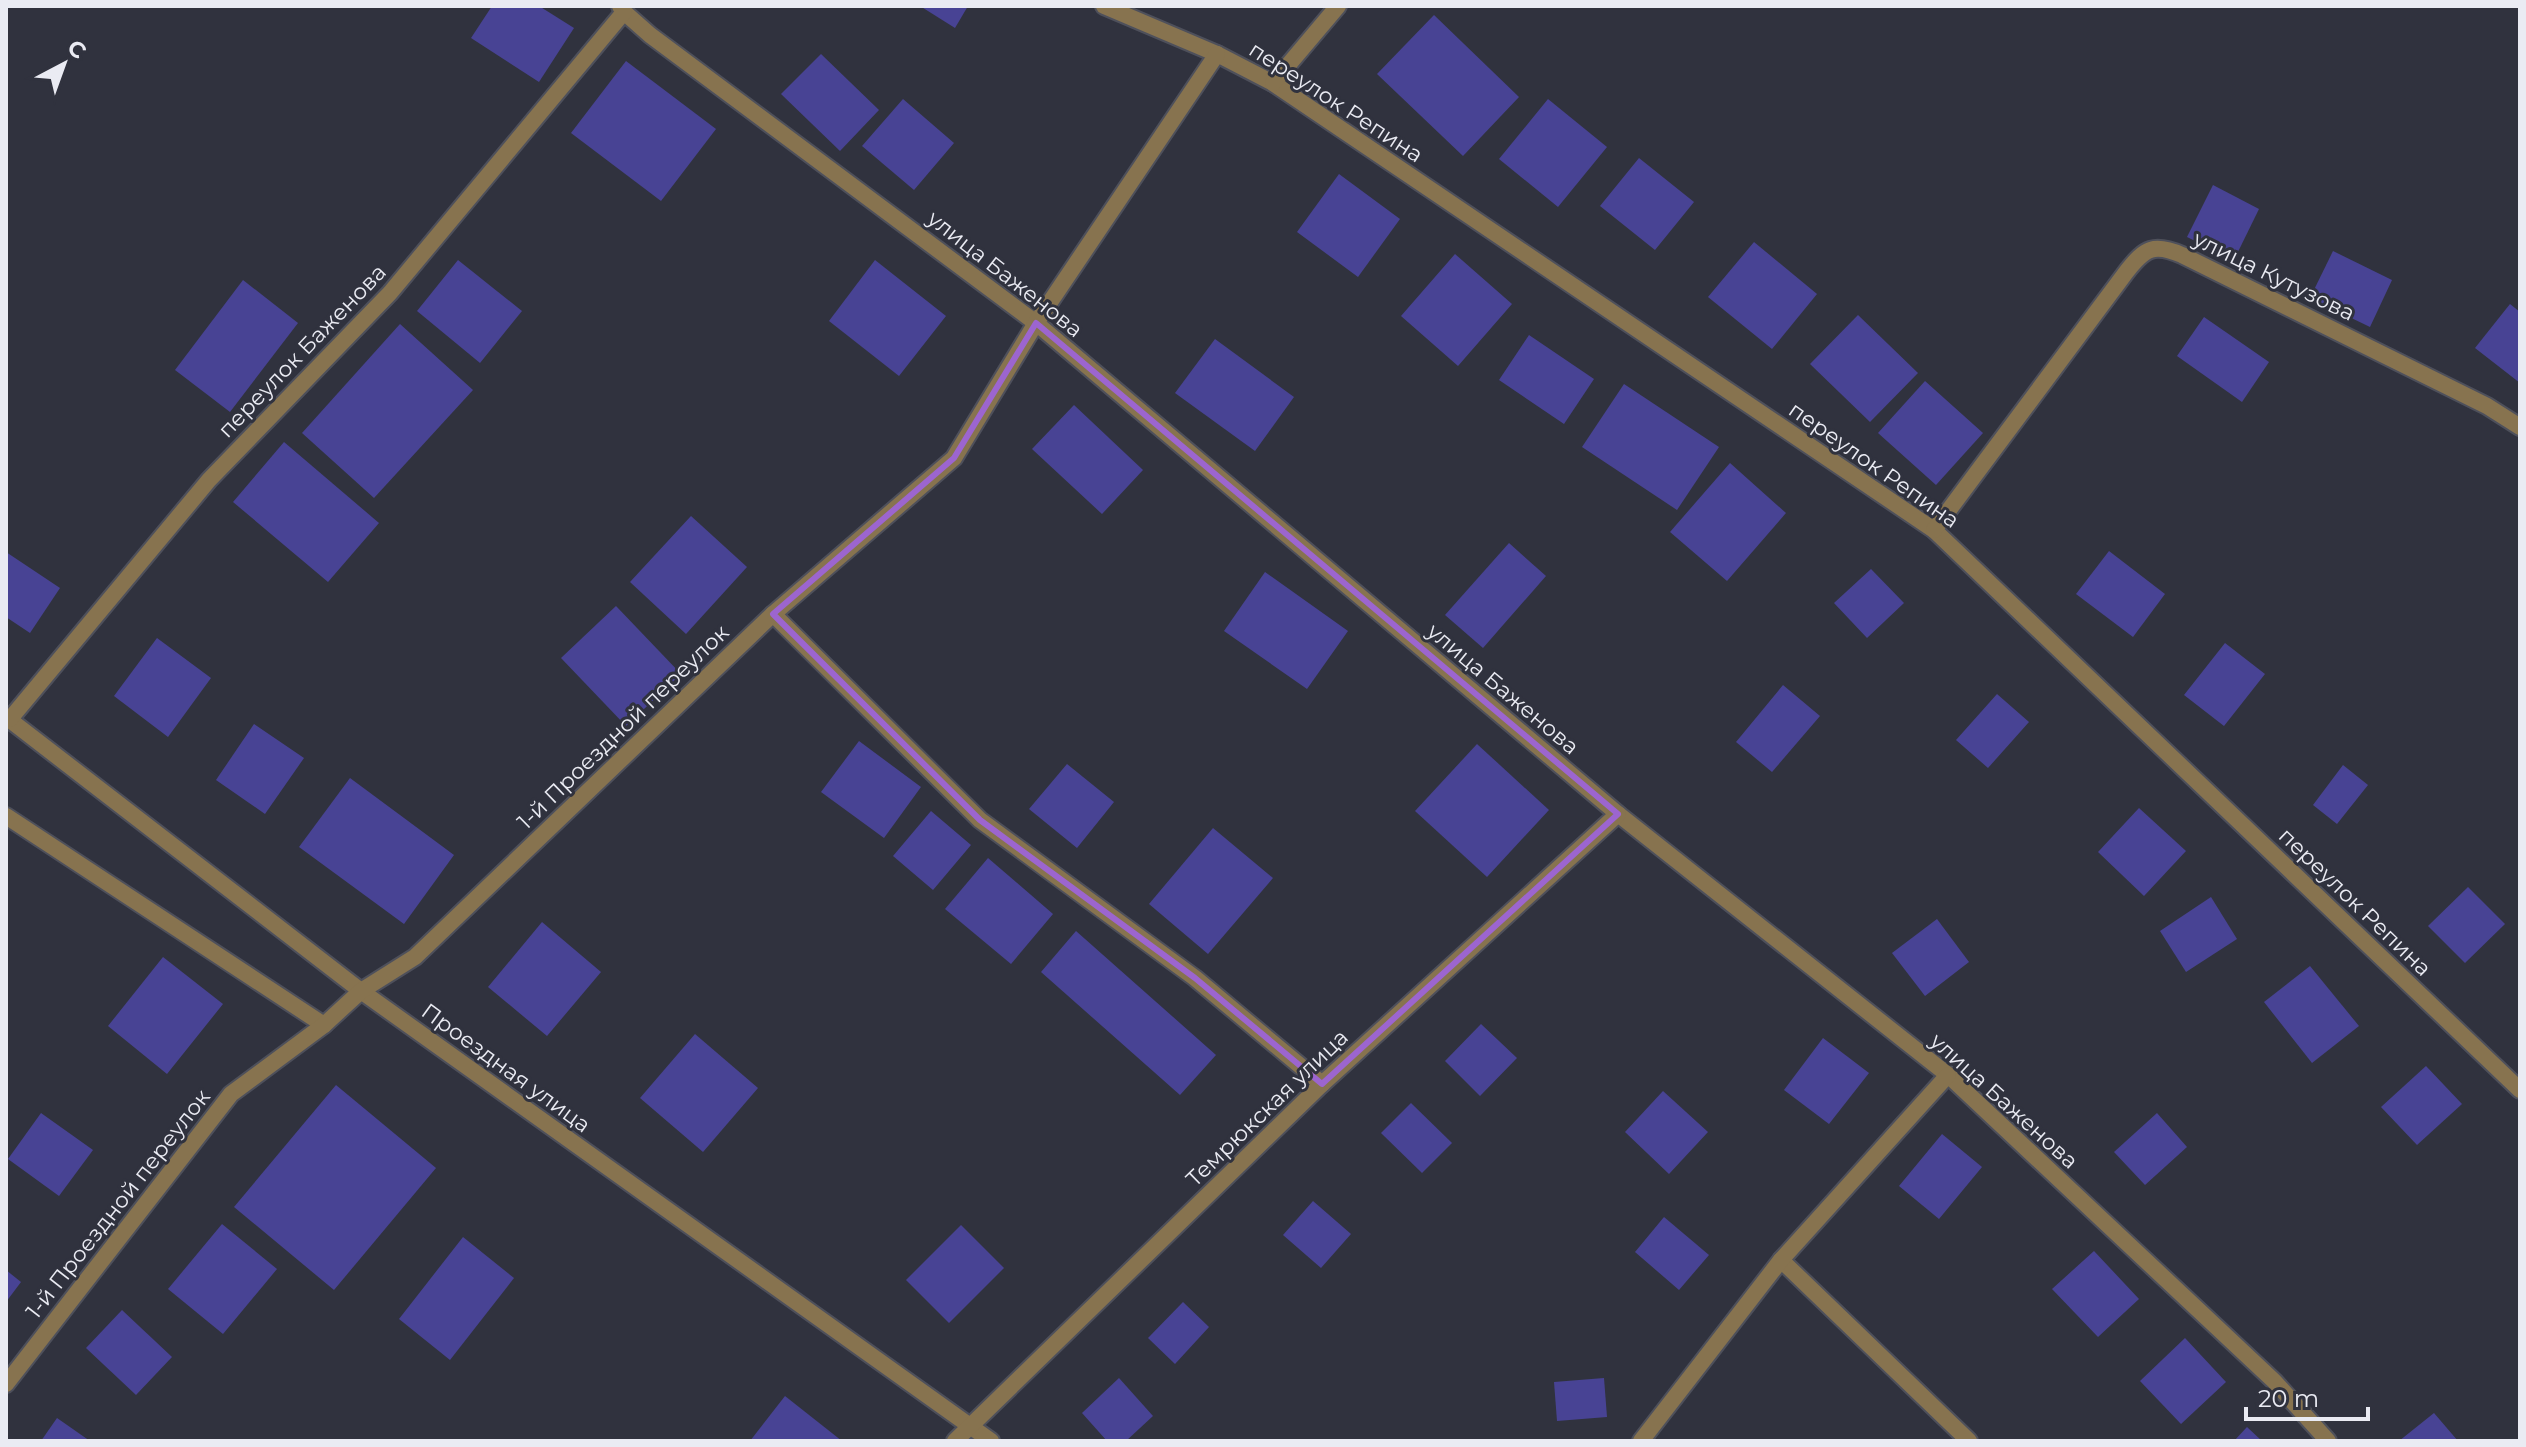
<svg xmlns="http://www.w3.org/2000/svg" width="2526" height="1447" viewBox="0 0 2526 1447" font-family="Montserrat,sans-serif">
  <style>
    .building { fill: #484394 }
    .lines { fill: none; stroke-linecap: round; stroke-linejoin: round }
    .minor-casing { stroke: #4e505b; stroke-width: 20 }
    .minor { stroke: #87734f; stroke-width: 16 }
    .marked { fill: none; stroke: #9c65cf; stroke-width: 6; stroke-linejoin: round }
    .labels { text-anchor: middle; dominant-baseline: central; stroke-width: 6; stroke-linejoin: round; paint-order: stroke }
    .street-label { font-size: 22px; fill: #eaebf3; stroke: #30323e }
  </style>
  <rect width="100%" height="100%" fill="#30323e"/>
  <g class="building">
    <path d="M 492,6 L 539,6 L 574,28 L 539,82 L 471,38 Z"/>
    <path d="M 920,6 L 968,6 L 955,28 Z"/>
    <path d="M 1434,15 L 1519,97 L 1463,156 L 1377,74 Z"/>
    <path d="M 821,54 L 879,110 L 840,151 L 781,94 Z"/>
    <path d="M 626,61 L 716,129 L 661,201 L 571,133 Z"/>
    <path d="M 903,99 L 954,143 L 914,190 L 862,146 Z"/>
    <path d="M 1548,99 L 1607,147 L 1558,207 L 1499,159 Z"/>
    <path d="M 1639,158 L 1694,202 L 1655,250 L 1600,206 Z"/>
    <path d="M 1339,174 L 1400,219 L 1358,277 L 1297,232 Z"/>
    <path d="M 2213,185 L 2259,209 L 2234,260 L 2187,237 Z"/>
    <path d="M 1754,242 L 1817,294 L 1772,349 L 1708,297 Z"/>
    <path d="M 2333,251 L 2392,280 L 2370,327 L 2310,298 Z"/>
    <path d="M 1455,254 L 1512,304 L 1458,366 L 1401,316 Z"/>
    <path d="M 458,260 L 522,311 L 480,363 L 417,311 Z"/>
    <path d="M 875,260 L 946,316 L 899,376 L 829,321 Z"/>
    <path d="M 243,280 L 298,323 L 230,412 L 175,370 Z"/>
    <path d="M 2510,304 L 2520,312 L 2520,383 L 2475,348 Z"/>
    <path d="M 1858,315 L 1918,373 L 1870,422 L 1810,364 Z"/>
    <path d="M 2204,317 L 2269,362 L 2242,402 L 2177,356 Z"/>
    <path d="M 400,324 L 473,390 L 374,498 L 302,433 Z"/>
    <path d="M 1529,335 L 1594,379 L 1564,424 L 1499,380 Z"/>
    <path d="M 1215,339 L 1294,397 L 1255,451 L 1175,393 Z"/>
    <path d="M 1925,381 L 1983,433 L 1936,485 L 1878,433 Z"/>
    <path d="M 1624,384 L 1719,447 L 1677,510 L 1582,447 Z"/>
    <path d="M 1074,405 L 1143,470 L 1102,514 L 1032,449 Z"/>
    <path d="M 284,442 L 379,523 L 328,582 L 233,502 Z"/>
    <path d="M 1730,463 L 1786,513 L 1727,581 L 1670,532 Z"/>
    <path d="M 691,516 L 747,567 L 686,634 L 630,582 Z"/>
    <path d="M 1509,543 L 1546,576 L 1483,648 L 1445,615 Z"/>
    <path d="M 2109,551 L 2165,594 L 2133,637 L 2076,594 Z"/>
    <path d="M 6,552 L 60,588 L 30,633 L 6,617 Z"/>
    <path d="M 1871,569 L 1904,603 L 1867,638 L 1834,603 Z"/>
    <path d="M 1265,572 L 1348,631 L 1307,689 L 1224,631 Z"/>
    <path d="M 616,606 L 681,674 L 626,726 L 561,658 Z"/>
    <path d="M 157,638 L 211,678 L 168,737 L 114,696 Z"/>
    <path d="M 2225,643 L 2265,674 L 2224,726 L 2184,695 Z"/>
    <path d="M 1783,685 L 1820,716 L 1772,772 L 1736,742 Z"/>
    <path d="M 1997,694 L 2029,722 L 1988,768 L 1956,740 Z"/>
    <path d="M 254,724 L 304,758 L 265,814 L 216,780 Z"/>
    <path d="M 859,741 L 921,787 L 884,838 L 821,792 Z"/>
    <path d="M 1477,744 L 1549,810 L 1487,877 L 1415,811 Z"/>
    <path d="M 1067,764 L 1114,802 L 1077,848 L 1029,809 Z"/>
    <path d="M 2343,765 L 2368,785 L 2337,824 L 2313,805 Z"/>
    <path d="M 350,778 L 454,855 L 404,924 L 299,847 Z"/>
    <path d="M 2139,808 L 2186,851 L 2144,896 L 2098,852 Z"/>
    <path d="M 931,811 L 971,845 L 933,890 L 893,856 Z"/>
    <path d="M 1213,828 L 1273,878 L 1208,954 L 1149,904 Z"/>
    <path d="M 988,858 L 1053,914 L 1011,964 L 945,909 Z"/>
    <path d="M 2468,887 L 2505,924 L 2465,963 L 2428,926 Z"/>
    <path d="M 2211,897 L 2237,939 L 2186,972 L 2160,931 Z"/>
    <path d="M 1937,919 L 1969,962 L 1925,996 L 1892,953 Z"/>
    <path d="M 542,922 L 601,972 L 547,1036 L 488,987 Z"/>
    <path d="M 1076,931 L 1216,1055 L 1180,1095 L 1041,972 Z"/>
    <path d="M 163,957 L 223,1004 L 167,1074 L 108,1026 Z"/>
    <path d="M 2310,966 L 2359,1026 L 2312,1063 L 2264,1002 Z"/>
    <path d="M 1481,1024 L 1517,1058 L 1480,1096 L 1445,1061 Z"/>
    <path d="M 695,1034 L 758,1088 L 703,1152 L 640,1098 Z"/>
    <path d="M 1823,1038 L 1869,1073 L 1829,1124 L 1784,1090 Z"/>
    <path d="M 2426,1066 L 2462,1104 L 2417,1145 L 2381,1107 Z"/>
    <path d="M 336,1085 L 436,1168 L 334,1290 L 234,1207 Z"/>
    <path d="M 1663,1091 L 1708,1132 L 1669,1174 L 1625,1132 Z"/>
    <path d="M 1411,1103 L 1452,1143 L 1422,1173 L 1381,1133 Z"/>
    <path d="M 41,1113 L 93,1150 L 59,1196 L 8,1159 Z"/>
    <path d="M 2157,1113 L 2187,1147 L 2145,1185 L 2114,1152 Z"/>
    <path d="M 1942,1134 L 1982,1167 L 1939,1219 L 1899,1186 Z"/>
    <path d="M 1313,1201 L 1351,1234 L 1321,1268 L 1283,1235 Z"/>
    <path d="M 1664,1217 L 1709,1255 L 1679,1290 L 1635,1252 Z"/>
    <path d="M 222,1224 L 277,1269 L 223,1334 L 168,1289 Z"/>
    <path d="M 961,1225 L 1004,1268 L 949,1323 L 906,1280 Z"/>
    <path d="M 463,1237 L 514,1278 L 450,1360 L 399,1319 Z"/>
    <path d="M 2094,1251 L 2139,1299 L 2098,1337 L 2052,1289 Z"/>
    <path d="M 6,1270 L 21,1282 L 6,1302 Z"/>
    <path d="M 1183,1302 L 1209,1327 L 1175,1364 L 1148,1338 Z"/>
    <path d="M 122,1310 L 172,1357 L 136,1395 L 86,1348 Z"/>
    <path d="M 2185,1338 L 2226,1382 L 2181,1424 L 2140,1381 Z"/>
    <path d="M 1119,1378 L 1153,1416 L 1126,1441 L 1107,1441 L 1082,1413 Z"/>
    <path d="M 1604,1378 L 1607,1417 L 1557,1421 L 1554,1382 Z"/>
    <path d="M 785,1396 L 842,1441 L 750,1441 Z"/>
    <path d="M 2434,1413 L 2458,1441 L 2399,1441 Z"/>
    <path d="M 57,1418 L 90,1441 L 41,1441 Z"/>
    <path d="M 2247,1427 L 2262,1441 L 2234,1441 Z"/>
  </g>
  <g class="lines">
    <defs>
      <g id="minor">
        <path d="M 620,6 L 624,12 L 650,35 L 1036,323 L 1618,814 L 1948,1075 L 2274,1381 L 2328,1441"/>
        <path d="M 1104,6 L 1217,54 L 1273,83 L 1934,530 L 2520,1090"/>
        <path d="M 1273,83 L 1338,6"/>
        <path d="M 1934,530 L 2127,271 C 2145,248 2154,243 2182,255 L 2487,406 L 2520,427"/>
        <path d="M 773,614 L 980,820 L 1195,978 L 1322,1084"/>
        <path d="M 6,717 L 361,991 L 991,1441"/>
        <path d="M 10,719 L 209,480 L 390,293 L 624,12"/>
        <path d="M 6,816 L 324,1025"/>
        <path d="M 1781,1260 L 1969,1441"/>
        <path d="M 6,1384 L 231,1094 L 324,1025 L 361,991 L 415,957 L 773,614 L 954,458 L 1036,323 L 1217,54"/>
        <path d="M 955,1441 L 1322,1084 L 1618,814"/>
        <path d="M 1641,1441 L 1781,1260 L 1948,1075"/>
      </g>
    </defs>
    <use href="#minor" class="minor-casing"/>
    <use href="#minor" class="minor"/>
  </g>
  <path class="marked" d="M 1036,323 L 1618,814 L 1322,1084 L 1195,978 L 980,820 L 773,614 L 954,458 Z"/>
  <g class="labels">
    <g class="street-label">
      <text transform="translate(1336 102) rotate(33)">переулок Репина</text>
      <text transform="translate(1005 274) rotate(38)">улица Баженова</text>
      <text transform="translate(2274 276) rotate(26)">улица Кутузова</text>
      <text transform="translate(302 351) rotate(-46)">переулок Баженова</text>
      <text transform="translate(1874 465) rotate(35)">переулок Репина</text>
      <text transform="translate(1503 689) rotate(40)">улица Баженова</text>
      <text transform="translate(623 727) rotate(-44)">1-й Проездной переулок</text>
      <text transform="translate(2355 902) rotate(44)">переулок Репина</text>
      <text transform="translate(506 1068) rotate(36)">Проездная улица</text>
      <text transform="translate(2004 1101) rotate(42)">улица Баженова</text>
      <text transform="translate(1267 1108) rotate(-44)">Темрюкская улица</text>
      <text transform="translate(118 1204) rotate(-52)">1-й Проездной переулок</text>
    </g>
  </g>
  <rect width="2526" height="1447" fill="none" stroke="#eaebf3" stroke-width="16"/>
  <g transform="translate(64 64) rotate(41)" stroke="#30323e" stroke-width="6" paint-order="stroke">
  <path d="M0-6L14 30L0 20L-14 30Z" fill="#eaebf3"/>
  <text y="-12" font-size="22" font-weight="bold" text-anchor="middle" fill="#eaebf3">С</text>
  </g>
  <path d="M2246 1407v12h122v-12" fill="none" stroke="#eaebf3" stroke-width="4"/>
  <text x="2258" y="1407" font-size="24" fill="#eaebf3" stroke="#30323e" stroke-width="6" paint-order="stroke">20 m</text>
</svg>
